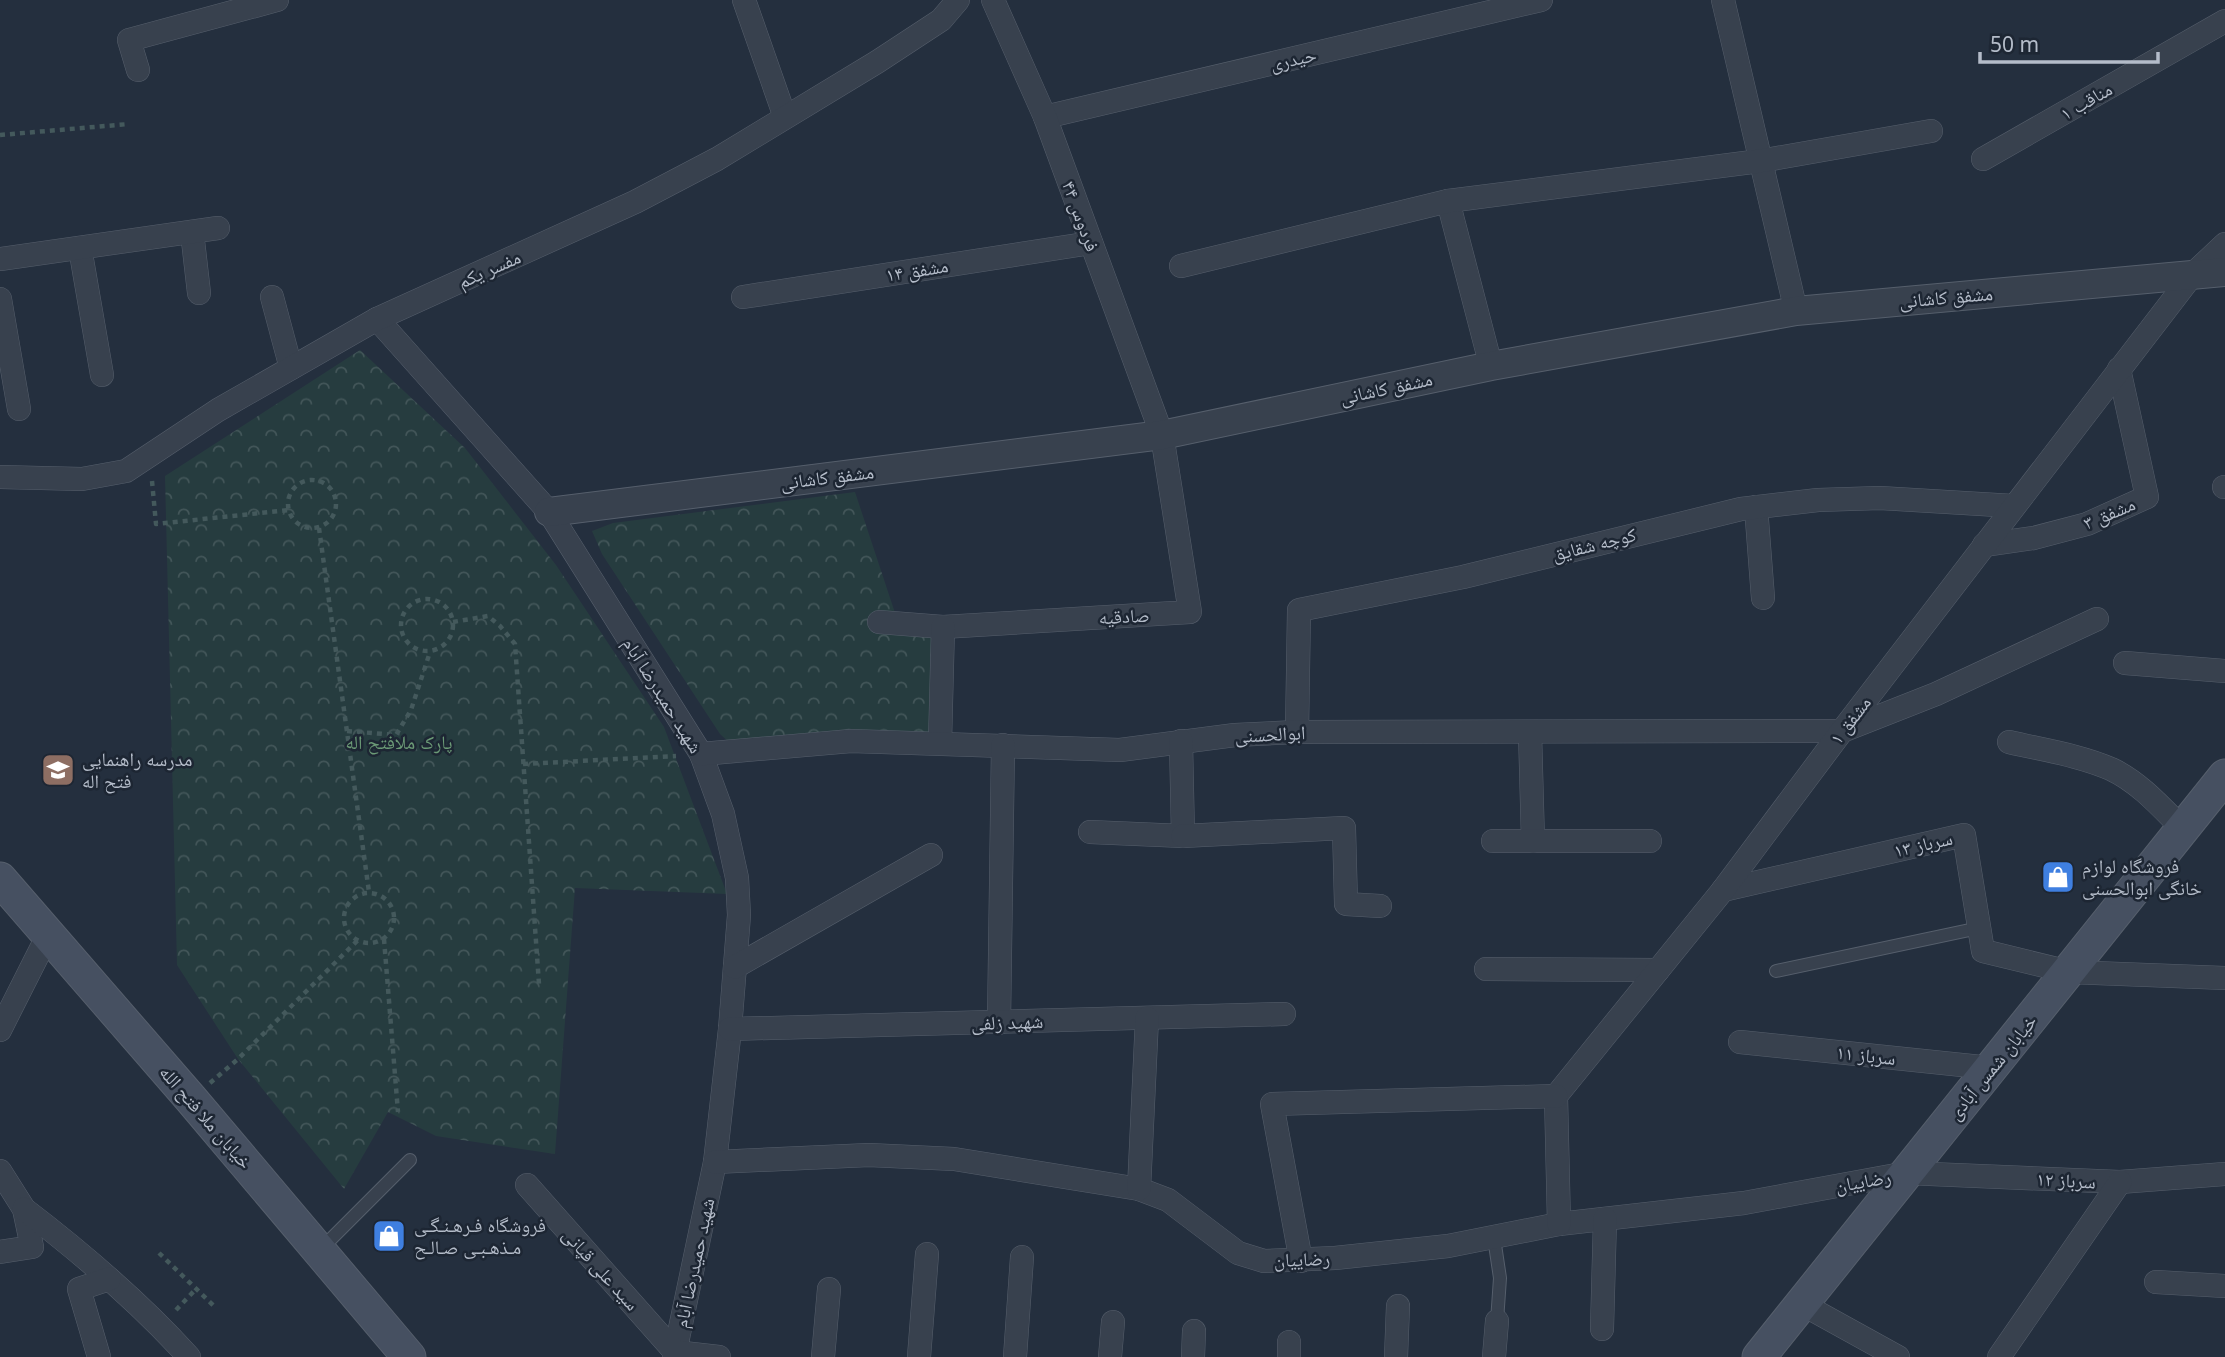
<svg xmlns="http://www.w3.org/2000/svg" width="2225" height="1357" viewBox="0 0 2225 1357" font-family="'Noto Sans','Noto Naskh Arabic',sans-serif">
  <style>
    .forest { fill: url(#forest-crowns) }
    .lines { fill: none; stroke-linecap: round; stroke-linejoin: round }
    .service-casing { stroke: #565f6c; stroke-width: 14 }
    .minor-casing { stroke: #565f6c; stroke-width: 24 }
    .tertiary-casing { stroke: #565f6c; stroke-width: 30 }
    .secondary-casing { stroke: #565f6c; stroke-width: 35 }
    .path { stroke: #44595c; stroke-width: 4.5; stroke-dasharray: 5 5; stroke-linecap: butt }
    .service { stroke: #38414e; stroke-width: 12 }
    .minor { stroke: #38414e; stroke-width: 23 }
    .tertiary { stroke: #38414e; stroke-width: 28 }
    .secondary { stroke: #465061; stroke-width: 33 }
    .labels { text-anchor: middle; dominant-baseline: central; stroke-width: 5; stroke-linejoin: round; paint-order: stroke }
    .street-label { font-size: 19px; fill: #b4bcc9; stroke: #1d2633 }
    .park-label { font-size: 19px; fill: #6b9a76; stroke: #1d2633 }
    .poi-label { font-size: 19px; fill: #b4bcc9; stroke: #1d2633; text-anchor: start }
  </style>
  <defs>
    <pattern id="forest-crowns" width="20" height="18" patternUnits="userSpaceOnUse" patternTransform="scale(1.75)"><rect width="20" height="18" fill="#263c3f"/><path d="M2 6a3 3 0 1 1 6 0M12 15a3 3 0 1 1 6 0" fill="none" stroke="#435659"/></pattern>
  </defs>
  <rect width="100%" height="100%" fill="#242f3e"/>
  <g class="forest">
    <path d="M 360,350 L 465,448 L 556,565 L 664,727 L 727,894 L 575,888 L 555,1154 L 436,1136 L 388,1112 L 344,1189 L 238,1059 L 177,965 L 165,476 Z"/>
    <path d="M 855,492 L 897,619 L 939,630 L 936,739 L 733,746 L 720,734 L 602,554 L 592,531 L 613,523 Z"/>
  </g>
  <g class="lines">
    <defs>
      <g id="service">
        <path d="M 1776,971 L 1979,928"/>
        <path d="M 1494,1238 L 1500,1278 L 1497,1321"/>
        <path d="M 321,1249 L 410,1160"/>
      </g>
      <g id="minor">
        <path d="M 744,0 L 785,117"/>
        <path d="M 1723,0 L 1796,311"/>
        <path d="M 138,70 L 129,40 L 277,0"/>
        <path d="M 1045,117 L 1541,0"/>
        <path d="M 1983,159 L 2225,21"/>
        <path d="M 1448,201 L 1491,366"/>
        <path d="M 192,232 L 199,293"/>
        <path d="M 80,248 L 102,375"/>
        <path d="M 0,259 L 218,228"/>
        <path d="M 1181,266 L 1448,201 L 1760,161 L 1931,131"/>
        <path d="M 272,297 L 291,368"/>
        <path d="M 743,297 L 1091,243"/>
        <path d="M 0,299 L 19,409"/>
        <path d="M 377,319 L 549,512 L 701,754 L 723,814 L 737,878 L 739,915 L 730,1029 L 715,1162 L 674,1357"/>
        <path d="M 0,477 L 82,479 L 126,471 L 218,410 L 377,319 L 635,202 L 717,159 L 877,62 L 941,20 L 958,0"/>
        <path d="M 2224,487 L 2225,487"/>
        <path d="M 1756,507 L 1763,598"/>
        <path d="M 1984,545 L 2034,538 L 2087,524 L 2147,497 L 2119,369"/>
        <path d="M 879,622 L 943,627 L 1190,612 L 1162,435 L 1045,117 L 993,0"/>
        <path d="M 2125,663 L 2225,671"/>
        <path d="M 1297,732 L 1299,610 L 1463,577 L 1741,509 L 1818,500 L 1880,498 L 2014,506"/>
        <path d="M 1530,732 L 1533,841"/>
        <path d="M 2009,742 C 2043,750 2079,755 2111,769 C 2139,782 2161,807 2183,829"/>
        <path d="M 940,743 L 943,627"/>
        <path d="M 701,754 L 851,741 L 1120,750 L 1235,735 L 1297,732 L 1842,731 L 1936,694 L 2097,619"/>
        <path d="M 1090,832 L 1183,836 L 1181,741"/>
        <path d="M 1183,836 L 1344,828 L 1346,904 L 1380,906"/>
        <path d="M 1493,841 L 1650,841"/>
        <path d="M 1723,890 L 1964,835 L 1983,951 L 2069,972 L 2225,978"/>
        <path d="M 735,967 L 931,855"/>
        <path d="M 1486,969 L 1658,970"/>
        <path d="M 999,1023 L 1003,745"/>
        <path d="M 730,1029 L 1284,1014"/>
        <path d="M 0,1030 L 48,935"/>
        <path d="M 1740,1042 L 1991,1068"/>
        <path d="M 715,1162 L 869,1155 L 954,1159 L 1139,1189 L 1168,1200 L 1238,1253 L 1264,1261 L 1335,1258 L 1448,1246 L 1559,1224 L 1744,1203 L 1907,1173 L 2120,1182 L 2225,1174"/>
        <path d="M 0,1171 L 24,1209 L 32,1247 L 0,1252"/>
        <path d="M 527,1185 L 675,1352 L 719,1357"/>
        <path d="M 1139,1189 L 1147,1018"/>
        <path d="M 24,1209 C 83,1254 139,1302 189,1357"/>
        <path d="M 1559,1224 L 1556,1096 L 1723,890 L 1842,731 L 2193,274 L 2225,244"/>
        <path d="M 1301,1261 L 1272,1104 L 1556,1096"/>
        <path d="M 2156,1282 L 2225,1286"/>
        <path d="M 1802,1304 L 1898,1357"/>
        <path d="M 1602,1329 L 1605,1219"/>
        <path d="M 99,1357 L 79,1289 L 109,1279"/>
        <path d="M 823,1357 L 829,1289"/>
        <path d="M 919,1357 L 927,1254"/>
        <path d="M 1015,1357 L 1022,1257"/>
        <path d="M 1110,1357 L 1113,1322"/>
        <path d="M 1193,1357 L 1194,1331"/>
        <path d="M 1289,1357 L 1289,1342"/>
        <path d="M 1396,1357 L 1398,1306"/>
        <path d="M 1494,1357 L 1497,1321"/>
        <path d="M 1999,1357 L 2120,1182"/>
      </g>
      <path id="tertiary" d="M 549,512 L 1162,435 L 1491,366 L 1796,311 L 2225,272"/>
      <g id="secondary">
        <path d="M 0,879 L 191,1099 L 409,1357"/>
        <path d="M 1759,1357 L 2225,776"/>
      </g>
    </defs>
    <use href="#service" class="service-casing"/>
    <use href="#minor" class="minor-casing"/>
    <use href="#tertiary" class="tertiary-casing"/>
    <use href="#secondary" class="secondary-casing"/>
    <g class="path">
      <path d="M 0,135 L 129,124"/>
      <circle cx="312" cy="504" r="24"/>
      <path d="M 152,481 L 156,524 L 289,510"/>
      <path d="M 319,528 L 369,892"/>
      <circle cx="427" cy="625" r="26"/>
      <path d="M 453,622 L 488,616 L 500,626 L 515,644 L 539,984"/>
      <path d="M 347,731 L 396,735 L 411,710 L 430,652"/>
      <path d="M 523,764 L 676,756"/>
      <circle cx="369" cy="918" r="25"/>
      <path d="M 384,939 L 398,1112"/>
      <path d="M 210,1083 L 238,1059 L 358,940"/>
      <path d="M 159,1253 L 215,1307"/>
      <path d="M 176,1310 L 196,1289"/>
    </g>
    <use href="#service" class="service"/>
    <use href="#minor" class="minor"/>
    <use href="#tertiary" class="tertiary"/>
    <use href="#secondary" class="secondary"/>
  </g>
  <defs>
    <symbol id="school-square" viewBox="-11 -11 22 22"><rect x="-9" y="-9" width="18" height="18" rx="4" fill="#8d6e63" stroke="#1d2633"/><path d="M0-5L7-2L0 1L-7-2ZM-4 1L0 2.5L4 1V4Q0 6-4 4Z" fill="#fff"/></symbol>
    <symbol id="shop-square" viewBox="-11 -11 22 22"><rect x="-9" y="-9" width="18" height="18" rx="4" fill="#3f7fe0" stroke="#1d2633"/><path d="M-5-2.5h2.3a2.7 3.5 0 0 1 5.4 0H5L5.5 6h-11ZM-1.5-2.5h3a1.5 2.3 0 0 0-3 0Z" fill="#fff"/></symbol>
  </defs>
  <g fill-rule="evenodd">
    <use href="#school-square" x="39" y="751" width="38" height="38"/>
    <use href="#shop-square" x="2039" y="858" width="38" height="38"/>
    <use href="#shop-square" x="370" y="1217" width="38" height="38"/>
  </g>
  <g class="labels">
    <g class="street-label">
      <text transform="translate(1293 59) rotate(-13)">حیدری</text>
      <text transform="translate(2086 101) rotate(-30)">مناقب ۱</text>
      <text transform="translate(1081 216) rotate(70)">فردوس ۴۴</text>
      <text transform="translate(489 269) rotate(-24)">مفسر یکم</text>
      <text transform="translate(917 270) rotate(-9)">مشفق ۱۴</text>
      <text transform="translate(1946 297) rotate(-5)">مشفق کاشانی</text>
      <text transform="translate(1386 388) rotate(-12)">مشفق کاشانی</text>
      <text transform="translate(827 477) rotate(-7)">مشفق کاشانی</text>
      <text transform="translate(2109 513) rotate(-23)">مشفق ۳</text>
      <text transform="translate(1594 544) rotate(-14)">کوچه شقایق</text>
      <text transform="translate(1124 616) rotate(-3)">صادقیه</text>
      <text transform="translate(663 695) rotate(58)">شهید حمیدرضا آبام</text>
      <text transform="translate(1850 720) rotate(-53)">مشفق ۱</text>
      <text transform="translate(1270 734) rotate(-3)">ابوالحسنی</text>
      <text transform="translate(1923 844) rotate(-13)">سرباز ۱۳</text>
      <text transform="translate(1007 1022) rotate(-2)">شهید زلفی</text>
      <text transform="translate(1866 1055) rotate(6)">سرباز ۱۱</text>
      <text transform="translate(1992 1067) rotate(-51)">خیابان شمس آبادی</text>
      <text transform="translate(206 1117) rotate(49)">خیابان ملا فتح الله</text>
      <text transform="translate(2066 1180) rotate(3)">سرباز ۱۲</text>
      <text transform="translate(1863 1181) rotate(-10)">رضاییان</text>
      <text transform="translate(1302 1259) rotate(-2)">رضاییان</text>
      <text transform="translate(694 1263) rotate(-78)">شهید حمیدرضا آبام</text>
      <text transform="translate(601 1269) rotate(48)">سید علی قپانی</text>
    </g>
    <g class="park-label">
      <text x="399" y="742">پارک ملافتح اله</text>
    </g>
    <g class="poi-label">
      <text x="82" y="759">مدرسه راهنمایی<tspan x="82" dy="22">فتح اله</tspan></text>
      <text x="2082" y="866">فروشگاه لوازم<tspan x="2082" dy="22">خانگی ابوالحسنی</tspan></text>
      <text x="414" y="1225">فروشگاه فـرهـنـگـی<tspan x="414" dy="22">مـذهـبـی صـالـح</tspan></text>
    </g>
  </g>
  <path d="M1980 52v10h178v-10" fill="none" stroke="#b4bcc9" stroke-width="3.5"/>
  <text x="1990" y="52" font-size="21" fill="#b4bcc9" stroke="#1d2633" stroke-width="5" paint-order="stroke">50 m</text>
</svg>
